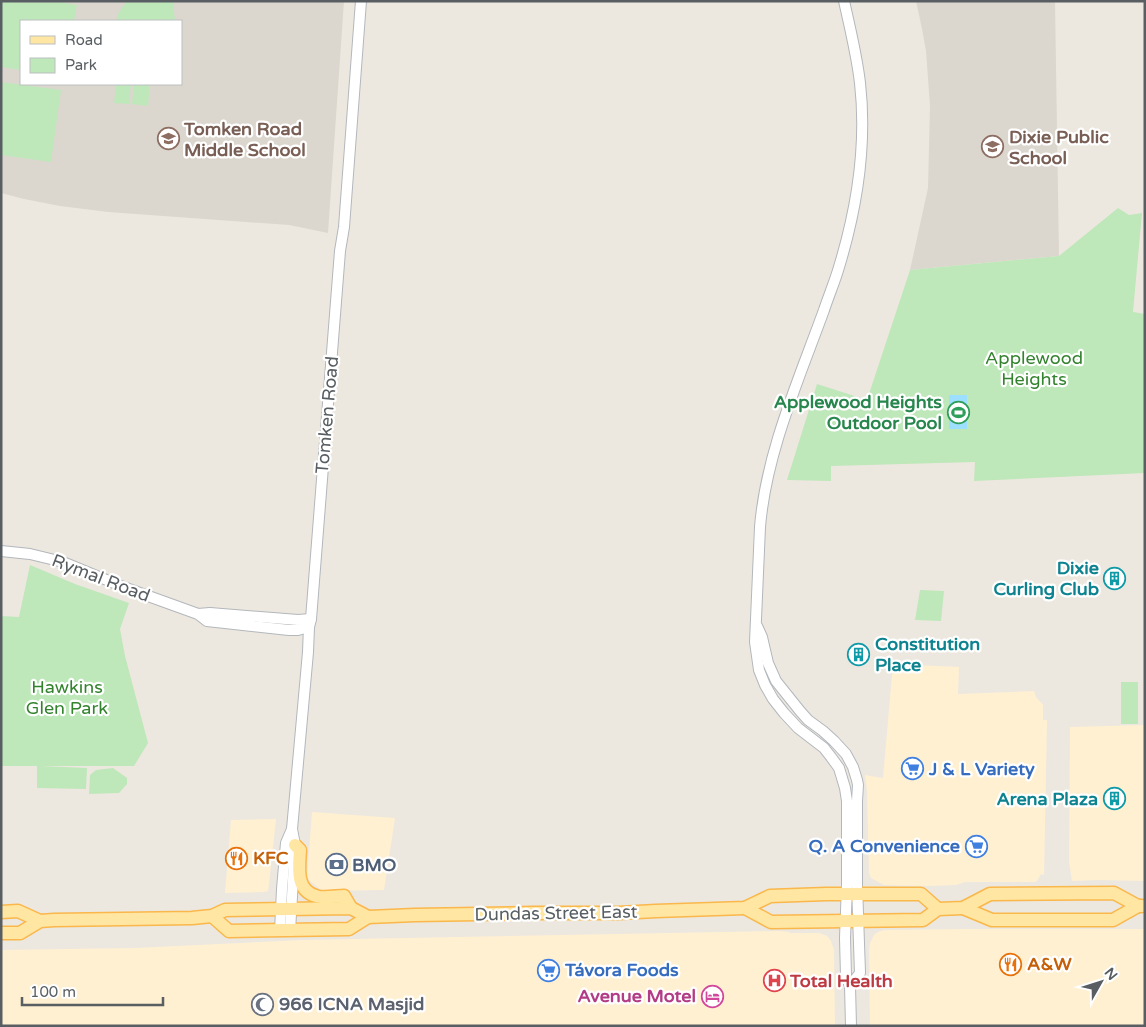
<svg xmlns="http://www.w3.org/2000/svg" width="1146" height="1027" viewBox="0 0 1146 1027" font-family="'Varela Round',sans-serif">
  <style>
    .commercial { fill: #fff0d2 }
    .education { fill: #dcd7ce; fill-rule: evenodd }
    .green { fill: #bee7ba }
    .water { fill: #9ddfff }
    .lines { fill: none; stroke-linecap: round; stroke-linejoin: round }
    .minor-casing { stroke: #b3b7bc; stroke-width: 12 }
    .major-casing { stroke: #fab74b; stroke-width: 15 }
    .minor { stroke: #fff; stroke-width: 10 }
    .major { stroke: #ffe6a2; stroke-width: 12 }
    .labels { text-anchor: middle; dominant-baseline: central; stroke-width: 4.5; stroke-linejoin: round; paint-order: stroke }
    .education-label { font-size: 18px; font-weight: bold; fill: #785e54; stroke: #fff; text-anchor: start }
    .park-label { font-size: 18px; fill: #33832e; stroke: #fff }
    .leisure-label { font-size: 18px; font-weight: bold; fill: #27864d; stroke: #fff; text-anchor: end }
    .street-label { font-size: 18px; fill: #585e62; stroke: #fff }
    .culture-label { font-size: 18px; font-weight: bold; fill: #0d838f; stroke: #fff; text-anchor: end }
    .shop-label { font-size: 18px; font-weight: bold; fill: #366cbe; stroke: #fff; text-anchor: start }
    .food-label { font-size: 18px; font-weight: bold; fill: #c56008; stroke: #fff; text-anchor: start }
    .service-label { font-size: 18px; font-weight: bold; fill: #4e5e75; stroke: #fff; text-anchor: start }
    .health-label { font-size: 18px; font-weight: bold; fill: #be3a42; stroke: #fff; text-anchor: start }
    .hotel-label { font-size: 18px; font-weight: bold; fill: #b23c85; stroke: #fff; text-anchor: end }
    .worship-label { font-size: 18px; font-weight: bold; fill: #5b616d; stroke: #fff; text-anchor: start }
  </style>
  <rect width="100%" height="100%" fill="#ede8df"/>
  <g class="commercial">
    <path d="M 893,664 L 959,667 L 958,694 L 1034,691 L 1036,697 L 1043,705 L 1043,720 L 1047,720 L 1044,875 L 1041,874 L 1037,881 L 1035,882 L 965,882 L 956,885 L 927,886 L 884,885 L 871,878 L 869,873 L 867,791 L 865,775 L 883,778 Z"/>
    <path d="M 1145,725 L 1145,881 L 1098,880 L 1072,881 L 1069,861 L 1070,727 Z"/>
    <path d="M 312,812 L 395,818 L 384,890 L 323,891 L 307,879 Z"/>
    <path d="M 276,819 L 269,884 L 268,891 L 264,892 L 225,893 L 231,820 Z"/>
    <path d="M 971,929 L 1145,929 L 1145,1026 L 870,1026 L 869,951 L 870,943 L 874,935 L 878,932 L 884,930 Z"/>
    <path d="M 780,931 L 789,932 L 789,933 L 819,933 L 827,936 L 831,941 L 834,950 L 835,1026 L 1,1026 L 1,950 L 136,948 L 301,940 Z"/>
  </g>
  <g class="education">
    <path d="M 1,1 L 344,1 L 328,233 L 289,225 L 108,212 L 60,206 L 24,199 L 1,193 ZM 21,21 L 181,21 L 181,84 L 21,84 Z"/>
    <path d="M 916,1 L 1055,1 L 1059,256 L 910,270 L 928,188 L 930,106 L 926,51 L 922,29 Z"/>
  </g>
  <g class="green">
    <path d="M 1,1 L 54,1 L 77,5 L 74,21 L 21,21 L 21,70 L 1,67 Z"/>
    <path d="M 127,1 L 173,1 L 175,21 L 116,21 L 119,12 Z"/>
    <path d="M 1,82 L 61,90 L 51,162 L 1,155 Z"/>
    <path d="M 116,84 L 131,84 L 129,104 L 114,103 Z"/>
    <path d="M 134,84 L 150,84 L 148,106 L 132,104 Z"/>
    <path d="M 1118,208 L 1129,215 L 1142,213 L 1133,312 L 1145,314 L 1145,473 L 974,481 L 975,462 L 831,466 L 831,481 L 787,480 L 817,384 L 867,400 L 910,270 L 1059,256 Z"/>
    <path d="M 30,565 L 75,584 L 129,603 L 120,629 L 125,656 L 148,743 L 134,766 L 40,766 L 87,768 L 86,789 L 37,788 L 37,766 L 1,766 L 1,616 L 19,617 Z"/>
    <path d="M 920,590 L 944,591 L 941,621 L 915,620 Z"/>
    <rect x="1121" y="682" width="17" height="42"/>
    <path d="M 113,768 L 127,778 L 127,784 L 119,793 L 89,794 L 90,775 L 96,770 Z"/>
  </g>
  <rect class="water" x="949" y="395" width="18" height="34"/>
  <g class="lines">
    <defs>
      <g id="minor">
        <path d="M 844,1 C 850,28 857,56 860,83 C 867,145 857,208 839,267 C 835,281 829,295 824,310 C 799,379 766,453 760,527 L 755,642 L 759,670 L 765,685 L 773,699 L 784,713 L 798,728 L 824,748 L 831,757 L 839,768 L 845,788 L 847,801 L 847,885 L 845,938 L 846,976 L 850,986 L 851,1026"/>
        <path d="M 1,551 L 30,554 L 63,562 L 126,588 L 198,614 L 207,621 L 289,630 L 298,630 L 309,627"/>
        <path d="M 198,614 L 210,613 L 298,620 L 311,619"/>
        <path d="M 757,626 L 762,637 L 768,663 L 776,681 L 800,711 L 808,720 L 823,731 L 834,741 L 846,754 L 853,767 L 857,780 L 858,785 L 857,801 L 857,885 L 860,973 L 850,986"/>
        <path d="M 280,931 L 282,889 L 286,843 L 292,829"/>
        <path d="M 290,931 L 295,845 L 292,829 L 308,652 L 309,627 L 311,619 L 340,251 L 344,227 L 361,1"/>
      </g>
      <g id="major">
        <path d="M 295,845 L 300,850 C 299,867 295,890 316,896 C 322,899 337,896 344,896 L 351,908"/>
        <path d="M 745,908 L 771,922 L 923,920 L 938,909 L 963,908 L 990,894 L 1114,893 L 1138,906"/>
        <path d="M 963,908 L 992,920 L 1113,920 L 1138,906 L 1142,906"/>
        <path d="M 1,912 L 18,911 L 40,921"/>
        <path d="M 212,916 L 229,931 L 349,929 L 368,917 L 415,915 L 534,913 L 619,913 L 656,911 L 745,908 L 770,896 L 826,894 L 921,894 L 938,909"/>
        <path d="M 1,933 L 20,933 L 40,921 L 54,920 L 192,918 L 212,916 L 225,910 L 351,908 L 368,917"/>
      </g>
    </defs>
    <use href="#minor" class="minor-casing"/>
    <use href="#major" class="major-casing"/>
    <use href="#minor" class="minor"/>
    <use href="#major" class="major"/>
  </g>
  <defs>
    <symbol id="school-ring" viewBox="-11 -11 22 22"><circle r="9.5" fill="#fff" stroke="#8d6e63" stroke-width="1.5"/><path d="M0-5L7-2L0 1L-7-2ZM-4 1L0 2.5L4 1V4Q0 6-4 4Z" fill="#8d6e63"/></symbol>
    <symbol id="stadium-ring" viewBox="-11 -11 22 22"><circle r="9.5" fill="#fff" stroke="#2e9e5b" stroke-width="1.5"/><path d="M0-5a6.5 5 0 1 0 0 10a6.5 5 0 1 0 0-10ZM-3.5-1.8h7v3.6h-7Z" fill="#2e9e5b"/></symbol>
    <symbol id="building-ring" viewBox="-11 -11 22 22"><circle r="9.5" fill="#fff" stroke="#0f9aa8" stroke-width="1.5"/><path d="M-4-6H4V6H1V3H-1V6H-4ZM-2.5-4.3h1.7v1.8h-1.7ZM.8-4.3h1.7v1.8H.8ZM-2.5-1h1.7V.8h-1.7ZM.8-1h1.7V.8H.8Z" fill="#0f9aa8"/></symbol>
    <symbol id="supermarket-ring" viewBox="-11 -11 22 22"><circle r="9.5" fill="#fff" stroke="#3f7fe0" stroke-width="1.5"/><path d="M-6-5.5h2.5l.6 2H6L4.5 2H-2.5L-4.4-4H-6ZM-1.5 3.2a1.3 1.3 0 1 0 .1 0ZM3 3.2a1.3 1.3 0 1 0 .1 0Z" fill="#3f7fe0"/></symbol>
    <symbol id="restaurant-ring" viewBox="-11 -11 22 22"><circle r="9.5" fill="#fff" stroke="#e8710a" stroke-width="1.5"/><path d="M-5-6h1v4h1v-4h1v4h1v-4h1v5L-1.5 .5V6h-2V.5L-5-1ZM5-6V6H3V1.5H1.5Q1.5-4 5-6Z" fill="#e8710a"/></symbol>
    <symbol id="bank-ring" viewBox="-11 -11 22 22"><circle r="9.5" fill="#fff" stroke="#5c6f8a" stroke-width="1.5"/><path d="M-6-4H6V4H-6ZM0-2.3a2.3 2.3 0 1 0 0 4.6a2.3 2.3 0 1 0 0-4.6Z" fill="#5c6f8a"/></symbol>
    <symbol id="hospital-ring" viewBox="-11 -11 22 22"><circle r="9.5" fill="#fff" stroke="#e0444e" stroke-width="1.5"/><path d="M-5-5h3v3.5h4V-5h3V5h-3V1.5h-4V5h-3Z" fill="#e0444e"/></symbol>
    <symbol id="hotel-ring" viewBox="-11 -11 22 22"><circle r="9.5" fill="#fff" stroke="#d1479c" stroke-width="1.5"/><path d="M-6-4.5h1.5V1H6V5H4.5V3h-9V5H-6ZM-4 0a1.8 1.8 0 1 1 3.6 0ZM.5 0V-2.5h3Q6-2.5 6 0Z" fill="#d1479c"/></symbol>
    <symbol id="mosque-ring" viewBox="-11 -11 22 22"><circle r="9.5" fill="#fff" stroke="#6b7280" stroke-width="1.5"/><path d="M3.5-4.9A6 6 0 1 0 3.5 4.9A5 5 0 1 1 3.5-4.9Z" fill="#6b7280"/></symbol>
  </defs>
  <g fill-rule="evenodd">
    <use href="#school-ring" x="156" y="126" width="25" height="25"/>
    <use href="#school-ring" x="980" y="134" width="25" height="25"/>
    <use href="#stadium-ring" x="946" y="400" width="25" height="25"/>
    <use href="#building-ring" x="1102" y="566" width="25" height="25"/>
    <use href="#building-ring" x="846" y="642" width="25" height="25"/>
    <use href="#supermarket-ring" x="900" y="756" width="25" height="25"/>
    <use href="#building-ring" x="1102" y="786" width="25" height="25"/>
    <use href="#supermarket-ring" x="964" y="834" width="25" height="25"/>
    <use href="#restaurant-ring" x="224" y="846" width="25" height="25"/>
    <use href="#bank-ring" x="324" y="852" width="25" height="25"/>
    <use href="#restaurant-ring" x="998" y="952" width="25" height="25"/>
    <use href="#supermarket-ring" x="536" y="958" width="25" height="25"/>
    <use href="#hospital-ring" x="762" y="968" width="25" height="25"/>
    <use href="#hotel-ring" x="700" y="984" width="25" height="25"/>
    <use href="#mosque-ring" x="250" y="992" width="25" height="25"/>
  </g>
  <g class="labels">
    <g class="education-label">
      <text x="184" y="129">Tomken Road<tspan x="184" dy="21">Middle School</tspan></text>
      <text x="1009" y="137">Dixie Public<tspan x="1009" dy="21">School</tspan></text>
    </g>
    <g class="park-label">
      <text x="1034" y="358">Applewood<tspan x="1034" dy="21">Heights</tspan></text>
      <text x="67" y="687">Hawkins<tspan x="67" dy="21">Glen Park</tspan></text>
    </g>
    <g class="leisure-label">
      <text x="942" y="402">Applewood Heights<tspan x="942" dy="21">Outdoor Pool</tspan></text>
    </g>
    <g class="street-label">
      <text transform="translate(327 415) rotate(-85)">Tomken Road</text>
      <text transform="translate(101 578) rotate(21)">Rymal Road</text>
      <text transform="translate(556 913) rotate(-1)">Dundas Street East</text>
    </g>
    <g class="culture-label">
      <text x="1099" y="568">Dixie<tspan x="1099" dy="21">Curling Club</tspan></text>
      <text x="875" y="644" text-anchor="start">Constitution<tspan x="875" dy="21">Place</tspan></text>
      <text x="1098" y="799">Arena Plaza</text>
    </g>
    <g class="shop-label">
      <text x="929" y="769">J &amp; L Variety</text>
      <text x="960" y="846" text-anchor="end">Q. A Convenience</text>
      <text x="565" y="970">Távora Foods</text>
    </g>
    <g class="food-label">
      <text x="253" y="858">KFC</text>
      <text x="1027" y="964">A&amp;W</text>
    </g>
    <g class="service-label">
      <text x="352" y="865">BMO</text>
    </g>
    <g class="health-label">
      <text x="790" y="981">Total Health</text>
    </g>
    <g class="hotel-label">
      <text x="696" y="996">Avenue Motel</text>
    </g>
    <g class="worship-label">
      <text x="279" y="1004">966 ICNA Masjid</text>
    </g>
  </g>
  <rect width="1146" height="1027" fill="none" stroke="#585e62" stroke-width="5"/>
  <rect x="20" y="20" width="162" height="65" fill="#ffffff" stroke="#bcbfc0"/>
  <rect x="30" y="36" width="25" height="8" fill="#ffe6a2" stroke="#bcbfc0"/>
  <text x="65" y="45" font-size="15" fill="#585e62">Road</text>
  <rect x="30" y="58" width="25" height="15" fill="#bee7ba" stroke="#bcbfc0"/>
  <text x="65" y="70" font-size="15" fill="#585e62">Park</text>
  <g transform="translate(1101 982) rotate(51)" stroke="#ffffff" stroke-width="4" paint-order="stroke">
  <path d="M0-4L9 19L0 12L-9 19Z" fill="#585e62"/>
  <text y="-8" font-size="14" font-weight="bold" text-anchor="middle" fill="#585e62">N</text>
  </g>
  <path d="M22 997v8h141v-8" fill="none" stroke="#585e62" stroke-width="2.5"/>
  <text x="30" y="997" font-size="15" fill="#585e62" stroke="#ffffff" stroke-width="4" paint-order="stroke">100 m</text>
</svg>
